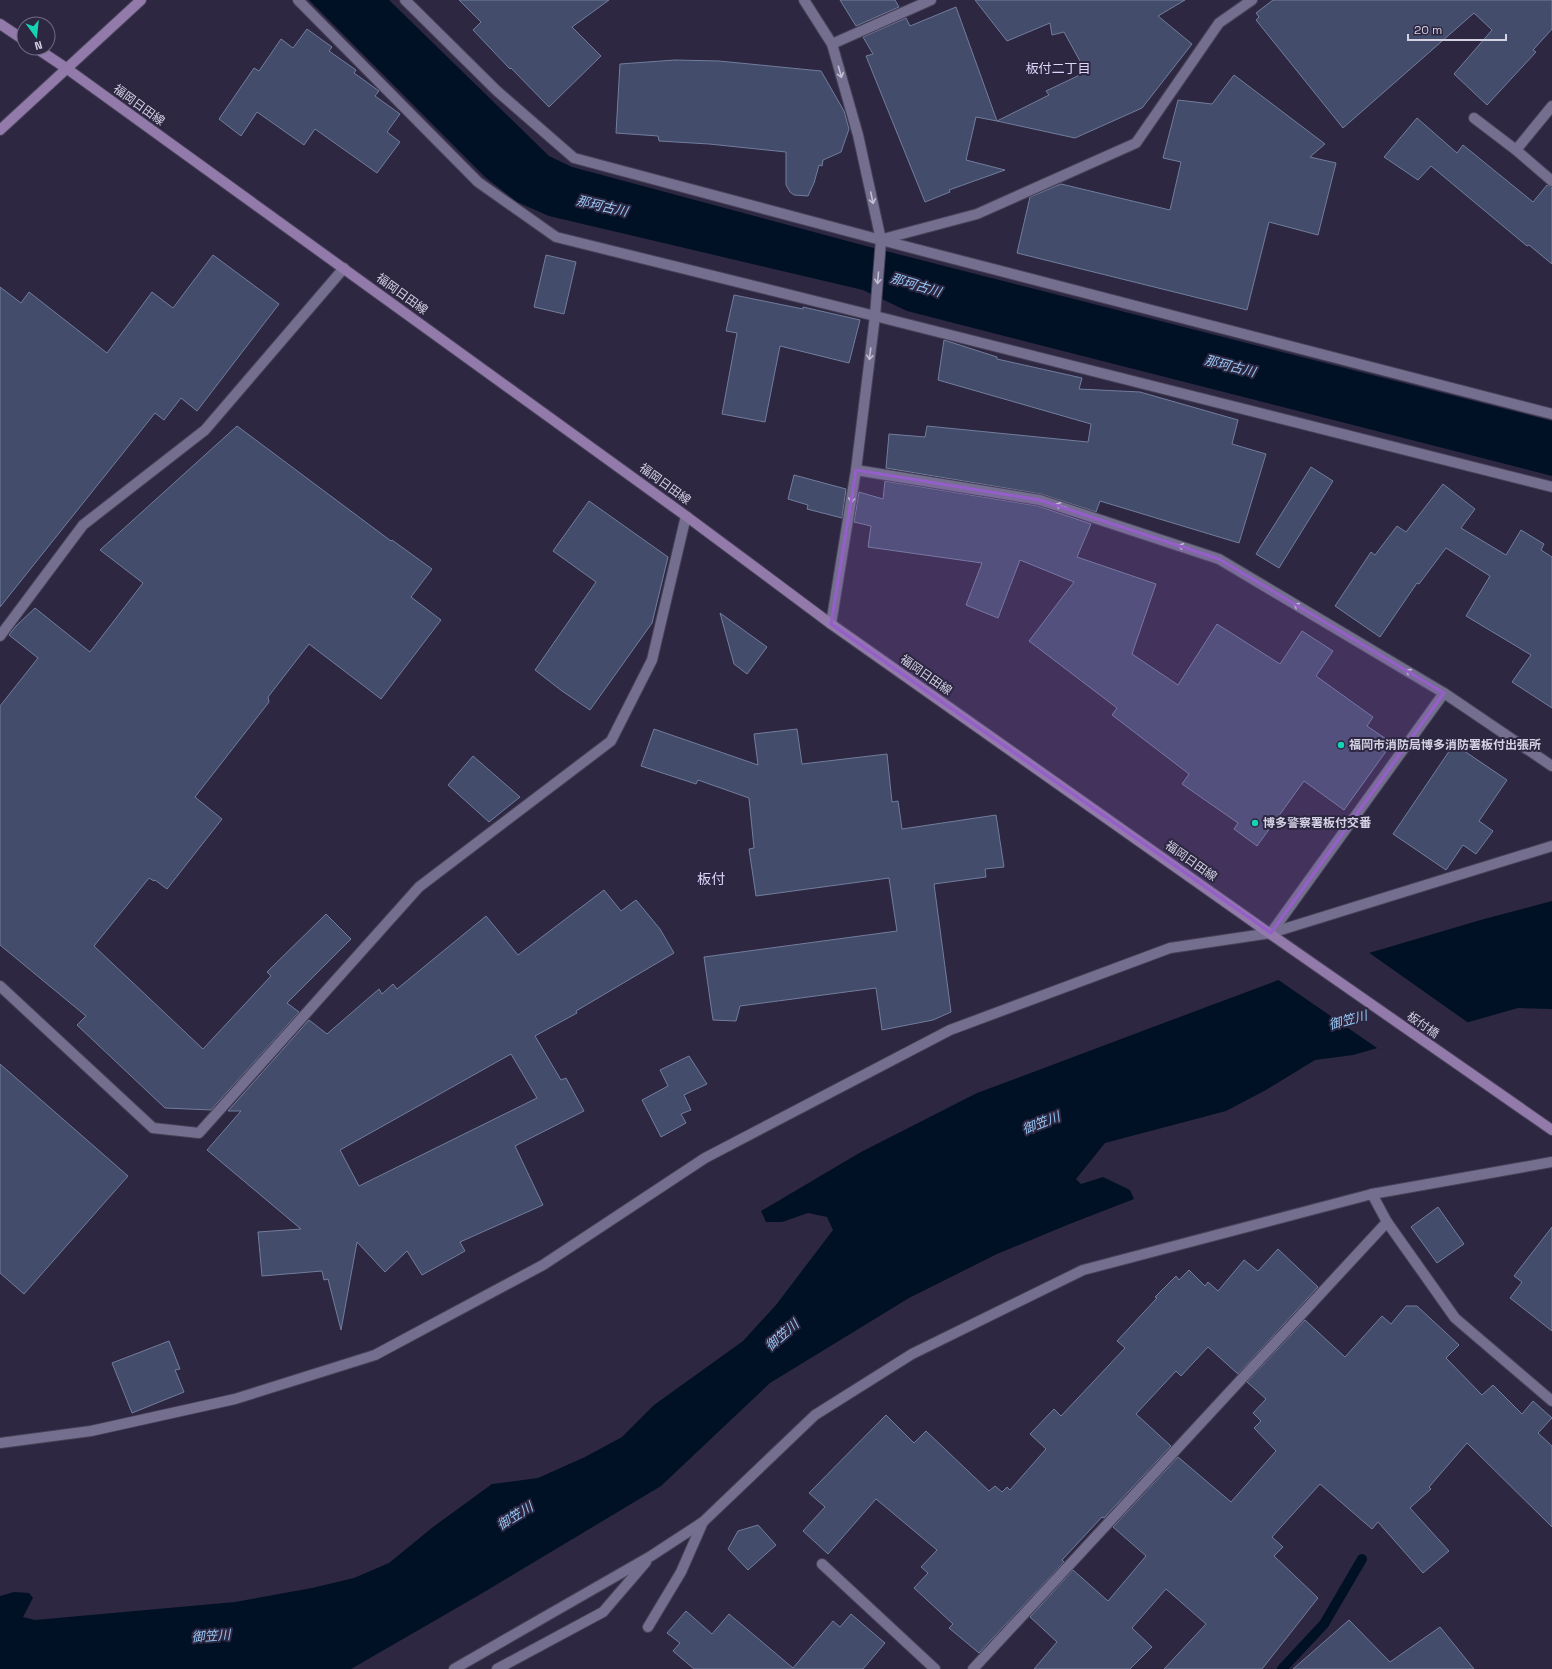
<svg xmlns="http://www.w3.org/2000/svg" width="1552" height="1669" viewBox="0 0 1552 1669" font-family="'Space Grotesk','Noto Sans JP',sans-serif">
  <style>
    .water { fill: #001125 }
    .pier { fill: #2d2742 }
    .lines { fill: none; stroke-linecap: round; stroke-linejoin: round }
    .stream { stroke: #001125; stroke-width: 10 }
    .building { fill: #434d6b; stroke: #727d9c; fill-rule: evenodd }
    .street-casing { stroke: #484259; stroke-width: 12 }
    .secondary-casing { stroke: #484259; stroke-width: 12 }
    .street { stroke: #756f8f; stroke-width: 10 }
    .secondary { stroke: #927aaa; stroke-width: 10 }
    .oneway { stroke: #c2bed3 }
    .marked { fill: #965eca; fill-opacity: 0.2; stroke: #965eca; stroke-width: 3; stroke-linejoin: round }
    .poi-dot { fill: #14d5b3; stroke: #2d2742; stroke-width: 1.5 }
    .labels { text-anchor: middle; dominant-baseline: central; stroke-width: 4; stroke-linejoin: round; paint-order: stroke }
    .street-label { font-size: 12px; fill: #d5d2e4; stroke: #2d2742 }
    .poi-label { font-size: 12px; font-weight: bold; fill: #d5d2e4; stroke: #2d2742; text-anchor: start }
    .neighbourhood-label { font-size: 13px; fill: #ded7fc; stroke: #2d2742 }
    .water-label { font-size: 13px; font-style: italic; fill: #97c8f5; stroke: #2d2742 }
    .quarter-label { font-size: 14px; fill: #ded7fc; stroke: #2d2742 }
  </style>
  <rect width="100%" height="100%" fill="#2d2742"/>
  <g class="water">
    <path d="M 309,0 L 389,0 L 549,156 L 572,167 L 866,246 L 1552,421 L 1552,476 L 907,311 L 863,290 L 549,216 L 517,202 L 485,177 Z"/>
    <path d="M 1552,901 L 1552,1009 L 1518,1008 L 1353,1055 L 1315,1060 L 1266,1090 L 1226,1111 L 1105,1143 L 1076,1179 L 1081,1184 L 1103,1177 L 1130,1190 L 1134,1199 L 1067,1225 L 997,1254 L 909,1298 L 770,1383 L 661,1486 L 486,1591 L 351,1669 L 0,1669 L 0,1596 L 14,1592 L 29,1593 L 33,1598 L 23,1617 L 35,1620 L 235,1602 L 312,1588 L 354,1578 L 389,1563 L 433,1527 L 492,1484 L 538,1478 L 585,1457 L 622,1437 L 654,1405 L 743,1341 L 776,1305 L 833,1230 L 827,1217 L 808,1213 L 782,1222 L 766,1222 L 761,1211 L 861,1152 L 977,1093 L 1281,979 L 1484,919 Z"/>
  </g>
  <path class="pier" d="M 1368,952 L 1470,1024 L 1380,1050 L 1277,979 Z"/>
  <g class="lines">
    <path class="stream" d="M 1282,1669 L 1324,1624 L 1362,1559"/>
  </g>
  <g class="building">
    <path d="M 459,0 L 609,0 L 572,27 L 601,56 L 549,107 L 511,68 L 510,69 L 473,30 L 481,22 Z"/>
    <path d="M 840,0 L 895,0 L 899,7 L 856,26 Z"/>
    <path d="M 975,0 L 1185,0 L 1158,16 L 1192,44 L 1142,108 L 1075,138 L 997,121 L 1049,95 L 1046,91 L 1086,72 L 1064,32 L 1052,35 L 1050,23 L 1007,41 Z"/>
    <path d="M 1273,0 L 1552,0 L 1552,29 L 1533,50 L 1536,52 L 1487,105 L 1454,74 L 1492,30 L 1474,13 L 1343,128 L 1256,20 L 1259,17 L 1256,13 Z"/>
    <path d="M 956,7 L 997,121 L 976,117 L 966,160 L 1005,170 L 949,190 L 950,192 L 925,202 L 866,56 L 873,54 L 863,37 L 906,18 L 910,26 Z"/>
    <path d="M 307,29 L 332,47 L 329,51 L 356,70 L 354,73 L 379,91 L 375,96 L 400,114 L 387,132 L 400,142 L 377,173 L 315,129 L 304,145 L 257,112 L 241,136 L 219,119 L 254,68 L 259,71 L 281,39 L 293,48 Z"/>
    <path d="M 675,60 L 719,61 L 821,71 L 844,111 L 849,129 L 841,152 L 823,160 L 822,166 L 819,165 L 814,183 L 808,196 L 794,195 L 790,192 L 786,185 L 786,152 L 709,144 L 659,141 L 658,136 L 616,133 L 620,64 Z"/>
    <path d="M 1234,75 L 1325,144 L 1310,157 L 1336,163 L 1318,235 L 1269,222 L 1247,310 L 1017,253 L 1030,197 L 1061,184 L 1170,210 L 1181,162 L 1163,158 L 1178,100 L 1212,104 Z"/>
    <path d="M 1417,118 L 1457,153 L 1463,145 L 1533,202 L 1547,185 L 1552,187 L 1552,264 L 1529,245 L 1527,246 L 1431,166 L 1418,180 L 1384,157 Z"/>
    <path d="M 213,255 L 279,304 L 197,411 L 181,398 L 164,420 L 155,413 L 0,607 L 0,287 L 21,303 L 29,292 L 107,353 L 152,292 L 173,308 Z"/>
    <path d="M 546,255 L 576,262 L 564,314 L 534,307 Z"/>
    <path d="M 734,295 L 803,309 L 803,307 L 860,320 L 849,363 L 780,346 L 765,422 L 722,414 L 737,333 L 726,331 Z"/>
    <path d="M 944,340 L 997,357 L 997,359 L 1082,378 L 1079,389 L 1140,392 L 1238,420 L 1232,444 L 1266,454 L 1239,543 L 1100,501 L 1096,512 L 1041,494 L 886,468 L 889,434 L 925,437 L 927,426 L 1088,442 L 1091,424 L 938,380 Z"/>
    <path d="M 237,426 L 391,541 L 392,540 L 432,569 L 411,597 L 441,620 L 381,699 L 309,644 L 268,697 L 269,702 L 195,797 L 222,819 L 167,889 L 155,880 L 154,881 L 149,878 L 94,946 L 203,1049 L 271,976 L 267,972 L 326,914 L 351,939 L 287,1003 L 299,1012 L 211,1110 L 165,1108 L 77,1025 L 86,1016 L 0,945 L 0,706 L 38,658 L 9,635 L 16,626 L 35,608 L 90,652 L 143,583 L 100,550 Z"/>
    <path d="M 1311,467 L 1333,481 L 1279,568 L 1256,554 Z"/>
    <path d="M 794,475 L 846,489 L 842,518 L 807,509 L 808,505 L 788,499 Z"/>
    <path d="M 885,481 L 1038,506 L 1091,524 L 1077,557 L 1156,584 L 1132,654 L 1178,685 L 1217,624 L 1280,664 L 1302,631 L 1333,651 L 1316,676 L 1373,717 L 1367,726 L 1392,743 L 1344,810 L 1304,781 L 1257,846 L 1234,829 L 1238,823 L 1182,784 L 1189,774 L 1112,715 L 1117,708 L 1029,641 L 1074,582 L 1020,560 L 998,618 L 966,605 L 982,563 L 868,547 L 871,526 L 854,522 L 859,492 L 883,499 Z"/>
    <path d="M 1443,484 L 1475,509 L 1461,528 L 1506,555 L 1521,530 L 1544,544 L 1541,550 L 1552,557 L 1552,708 L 1512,682 L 1531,655 L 1466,616 L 1490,576 L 1446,548 L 1419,584 L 1417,583 L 1380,637 L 1335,606 L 1371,552 L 1375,555 L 1397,526 L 1406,532 Z"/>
    <path d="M 589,501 L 668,557 L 652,623 L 590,710 L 562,691 L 535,670 L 596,582 L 553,551 Z"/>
    <path d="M 720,613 L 767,647 L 747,674 L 734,664 Z"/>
    <path d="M 654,729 L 758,765 L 754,734 L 797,729 L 802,764 L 887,754 L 892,802 L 898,801 L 902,829 L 996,815 L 1004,867 L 985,869 L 986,877 L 934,884 L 951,1012 L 933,1020 L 882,1030 L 876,988 L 740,1006 L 736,1021 L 713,1020 L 704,957 L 897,931 L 889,878 L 756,896 L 749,849 L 754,848 L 749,798 L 698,780 L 696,784 L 641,766 Z"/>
    <path d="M 1454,744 L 1507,780 L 1479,821 L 1493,831 L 1476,854 L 1463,845 L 1446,870 L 1393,834 Z"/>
    <path d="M 473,756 L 520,797 L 489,822 L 448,785 Z"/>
    <path d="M 604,890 L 621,911 L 636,900 L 660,929 L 674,953 L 576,1011 L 577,1013 L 535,1036 L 561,1080 L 566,1078 L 584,1111 L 515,1146 L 543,1205 L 460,1242 L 465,1251 L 422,1275 L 407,1251 L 385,1272 L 357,1242 L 341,1330 L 328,1279 L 324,1280 L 322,1271 L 262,1276 L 258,1232 L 301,1229 L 207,1150 L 241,1111 L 228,1111 L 309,1020 L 327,1034 L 379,989 L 382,994 L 393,984 L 397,989 L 486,916 L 518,955 ZM 511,1054 L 537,1098 L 359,1186 L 340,1150 Z"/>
    <path d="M 689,1056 L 707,1084 L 684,1095 L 691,1110 L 681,1114 L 686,1123 L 661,1137 L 642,1100 L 668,1086 L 660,1070 Z"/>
    <path d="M 0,1064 L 128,1176 L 24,1294 L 0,1273 Z"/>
    <path d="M 1438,1207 L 1464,1244 L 1437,1263 L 1411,1227 Z"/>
    <path d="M 1552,1227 L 1552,1331 L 1510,1298 L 1522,1282 L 1514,1276 Z"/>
    <path d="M 1278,1249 L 1318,1287 L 1238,1374 L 1208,1347 L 1181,1376 L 1176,1371 L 1136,1414 L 1171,1446 L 1104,1518 L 1102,1517 L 1062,1560 L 1064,1562 L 979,1653 L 949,1628 L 953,1624 L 914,1588 L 928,1573 L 921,1567 L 937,1550 L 876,1499 L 828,1554 L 803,1531 L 825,1507 L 809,1493 L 886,1415 L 914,1443 L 926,1431 L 989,1491 L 995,1486 L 1002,1492 L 1007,1487 L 1010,1490 L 1046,1449 L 1030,1434 L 1054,1409 L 1061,1416 L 1125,1348 L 1117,1341 L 1157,1298 L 1155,1297 L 1176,1276 L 1179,1280 L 1189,1270 L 1205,1286 L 1208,1282 L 1218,1291 L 1244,1260 L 1258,1271 Z"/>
    <path d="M 1406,1306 L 1417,1306 L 1459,1345 L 1446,1358 L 1482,1395 L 1493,1385 L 1522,1414 L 1533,1401 L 1552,1418 L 1538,1433 L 1552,1446 L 1552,1527 L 1467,1443 L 1429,1487 L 1431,1489 L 1410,1508 L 1449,1551 L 1423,1573 L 1378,1522 L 1372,1529 L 1320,1484 L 1272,1537 L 1283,1547 L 1274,1556 L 1318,1598 L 1262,1669 L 1164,1669 L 1206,1624 L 1166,1589 L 1132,1628 L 1152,1647 L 1130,1669 L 1034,1669 L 1057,1642 L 1030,1617 L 1073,1570 L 1108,1601 L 1146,1556 L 1113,1527 L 1178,1457 L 1231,1502 L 1276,1451 L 1254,1428 L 1261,1421 L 1253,1413 L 1266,1399 L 1247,1382 L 1305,1320 L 1345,1357 L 1382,1316 L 1391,1324 Z"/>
    <path d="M 169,1341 L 180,1369 L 175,1370 L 184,1392 L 132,1413 L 112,1363 Z"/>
    <path d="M 758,1525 L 776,1545 L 748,1570 L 728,1549 L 738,1531 Z"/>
    <path d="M 686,1611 L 712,1634 L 729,1614 L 793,1668 L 833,1621 L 840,1627 L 851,1614 L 885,1643 L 863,1669 L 694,1669 L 673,1651 L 680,1643 L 667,1633 Z"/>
    <path d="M 1349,1620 L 1390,1662 L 1440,1627 L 1474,1669 L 1293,1669 Z"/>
  </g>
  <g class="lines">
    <defs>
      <g id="street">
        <path d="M 298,0 L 478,182 L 556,237 L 875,316 L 1552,487"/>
        <path d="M 405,0 L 497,91 L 574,158 L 881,240 L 1552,414"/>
        <path d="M 804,0 L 832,44 L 858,135 L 881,240 L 875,316 L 856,470 L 831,624"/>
        <path d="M 832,44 L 931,0"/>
        <path d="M 1474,118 L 1516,150 L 1552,181"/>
        <path d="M 1516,150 L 1552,106"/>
        <path d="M 883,239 L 977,214 L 1136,143 L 1219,23 L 1252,0"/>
        <path d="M 856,470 L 1040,500 L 1219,559 L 1444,693 L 1552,766"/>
        <path d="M 0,636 L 83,525 L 205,430 L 344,268"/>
        <path d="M 1271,933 L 1444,693"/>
        <path d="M 0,986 L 153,1128 L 199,1133 L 419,887 L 611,741 L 652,660 L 686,516"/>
        <path d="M 1372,1194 L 1387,1222 L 1455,1318 L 1552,1401"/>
        <path d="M 0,1443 L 91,1431 L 235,1399 L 375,1355 L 543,1265 L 705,1158 L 950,1030 L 1170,948 L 1271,933 L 1552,846"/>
        <path d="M 822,1564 L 935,1669"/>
        <path d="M 648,1627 L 681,1572 L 703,1522"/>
        <path d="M 454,1669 L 651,1556 L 703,1522 L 815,1415 L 912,1354 L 1083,1270 L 1372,1194 L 1552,1162"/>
        <path d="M 497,1669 L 603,1612 L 646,1562"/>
        <path d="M 973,1669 L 1387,1222"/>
      </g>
      <g id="secondary">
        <path d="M 0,24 L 24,40"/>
        <path d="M 36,48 L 66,68 L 686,516 L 831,624 L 1279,940 L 1552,1130"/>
        <path d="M 0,130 L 141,0"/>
      </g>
    </defs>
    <use href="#street" class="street-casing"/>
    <use href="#secondary" class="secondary-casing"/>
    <use href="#street" class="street"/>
    <use href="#secondary" class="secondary"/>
  </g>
  <defs><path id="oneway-shaft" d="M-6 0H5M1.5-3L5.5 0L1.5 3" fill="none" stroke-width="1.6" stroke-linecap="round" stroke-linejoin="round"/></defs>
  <g class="oneway">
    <use href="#oneway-shaft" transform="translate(840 72) rotate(74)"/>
    <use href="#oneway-shaft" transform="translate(872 198) rotate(78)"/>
    <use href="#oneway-shaft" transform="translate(878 278) rotate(95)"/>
    <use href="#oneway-shaft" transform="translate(870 354) rotate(97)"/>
    <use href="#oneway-shaft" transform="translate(852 497) rotate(99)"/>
    <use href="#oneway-shaft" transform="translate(1061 506) rotate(-162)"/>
    <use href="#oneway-shaft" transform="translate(1184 547) rotate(-162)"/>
    <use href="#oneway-shaft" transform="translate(1299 607) rotate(-149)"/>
    <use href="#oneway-shaft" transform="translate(1411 673) rotate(-149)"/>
  </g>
  <path class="marked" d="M 856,470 L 1040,500 L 1219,559 L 1444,693 L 1271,933 L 831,624 Z"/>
  <g class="poi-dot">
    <circle cx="1341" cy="745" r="4"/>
    <circle cx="1255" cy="823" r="4"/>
  </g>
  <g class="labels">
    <g class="street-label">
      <text transform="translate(139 105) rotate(36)">福岡日田線</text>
      <text transform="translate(402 294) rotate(36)">福岡日田線</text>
      <text transform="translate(665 484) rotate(36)">福岡日田線</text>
      <text transform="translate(926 675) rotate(35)">福岡日田線</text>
      <text transform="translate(1191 861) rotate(35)">福岡日田線</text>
      <text transform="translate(1423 1025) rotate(35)">板付橋</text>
    </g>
    <g class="poi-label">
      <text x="1349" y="745">福岡市消防局博多消防署板付出張所</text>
      <text x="1263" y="823">博多警察署板付交番</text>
    </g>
    <g class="neighbourhood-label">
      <text x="1058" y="68">板付二丁目</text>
    </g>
    <g class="water-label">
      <text transform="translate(602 206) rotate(13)">那珂古川</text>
      <text transform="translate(916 285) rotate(17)">那珂古川</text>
      <text transform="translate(1230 366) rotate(14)">那珂古川</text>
      <text transform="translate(1348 1020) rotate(-15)">御笠川</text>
      <text transform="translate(1041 1123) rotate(-21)">御笠川</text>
      <text transform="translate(782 1335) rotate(-41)">御笠川</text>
      <text transform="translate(515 1516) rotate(-32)">御笠川</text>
      <text transform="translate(211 1636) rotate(-4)">御笠川</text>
    </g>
    <g class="quarter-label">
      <text x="711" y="879">板付</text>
    </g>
  </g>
  <g transform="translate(36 36) rotate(165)"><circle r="19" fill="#2d2742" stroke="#706b83"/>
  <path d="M0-3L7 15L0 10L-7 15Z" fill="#14d5b3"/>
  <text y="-6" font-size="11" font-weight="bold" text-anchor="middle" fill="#d5d2e4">N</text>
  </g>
  <path d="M1408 34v6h98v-6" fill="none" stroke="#d5d2e4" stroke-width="2"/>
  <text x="1414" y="34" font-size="12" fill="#d5d2e4" stroke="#2d2742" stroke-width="3" paint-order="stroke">20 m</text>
</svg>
